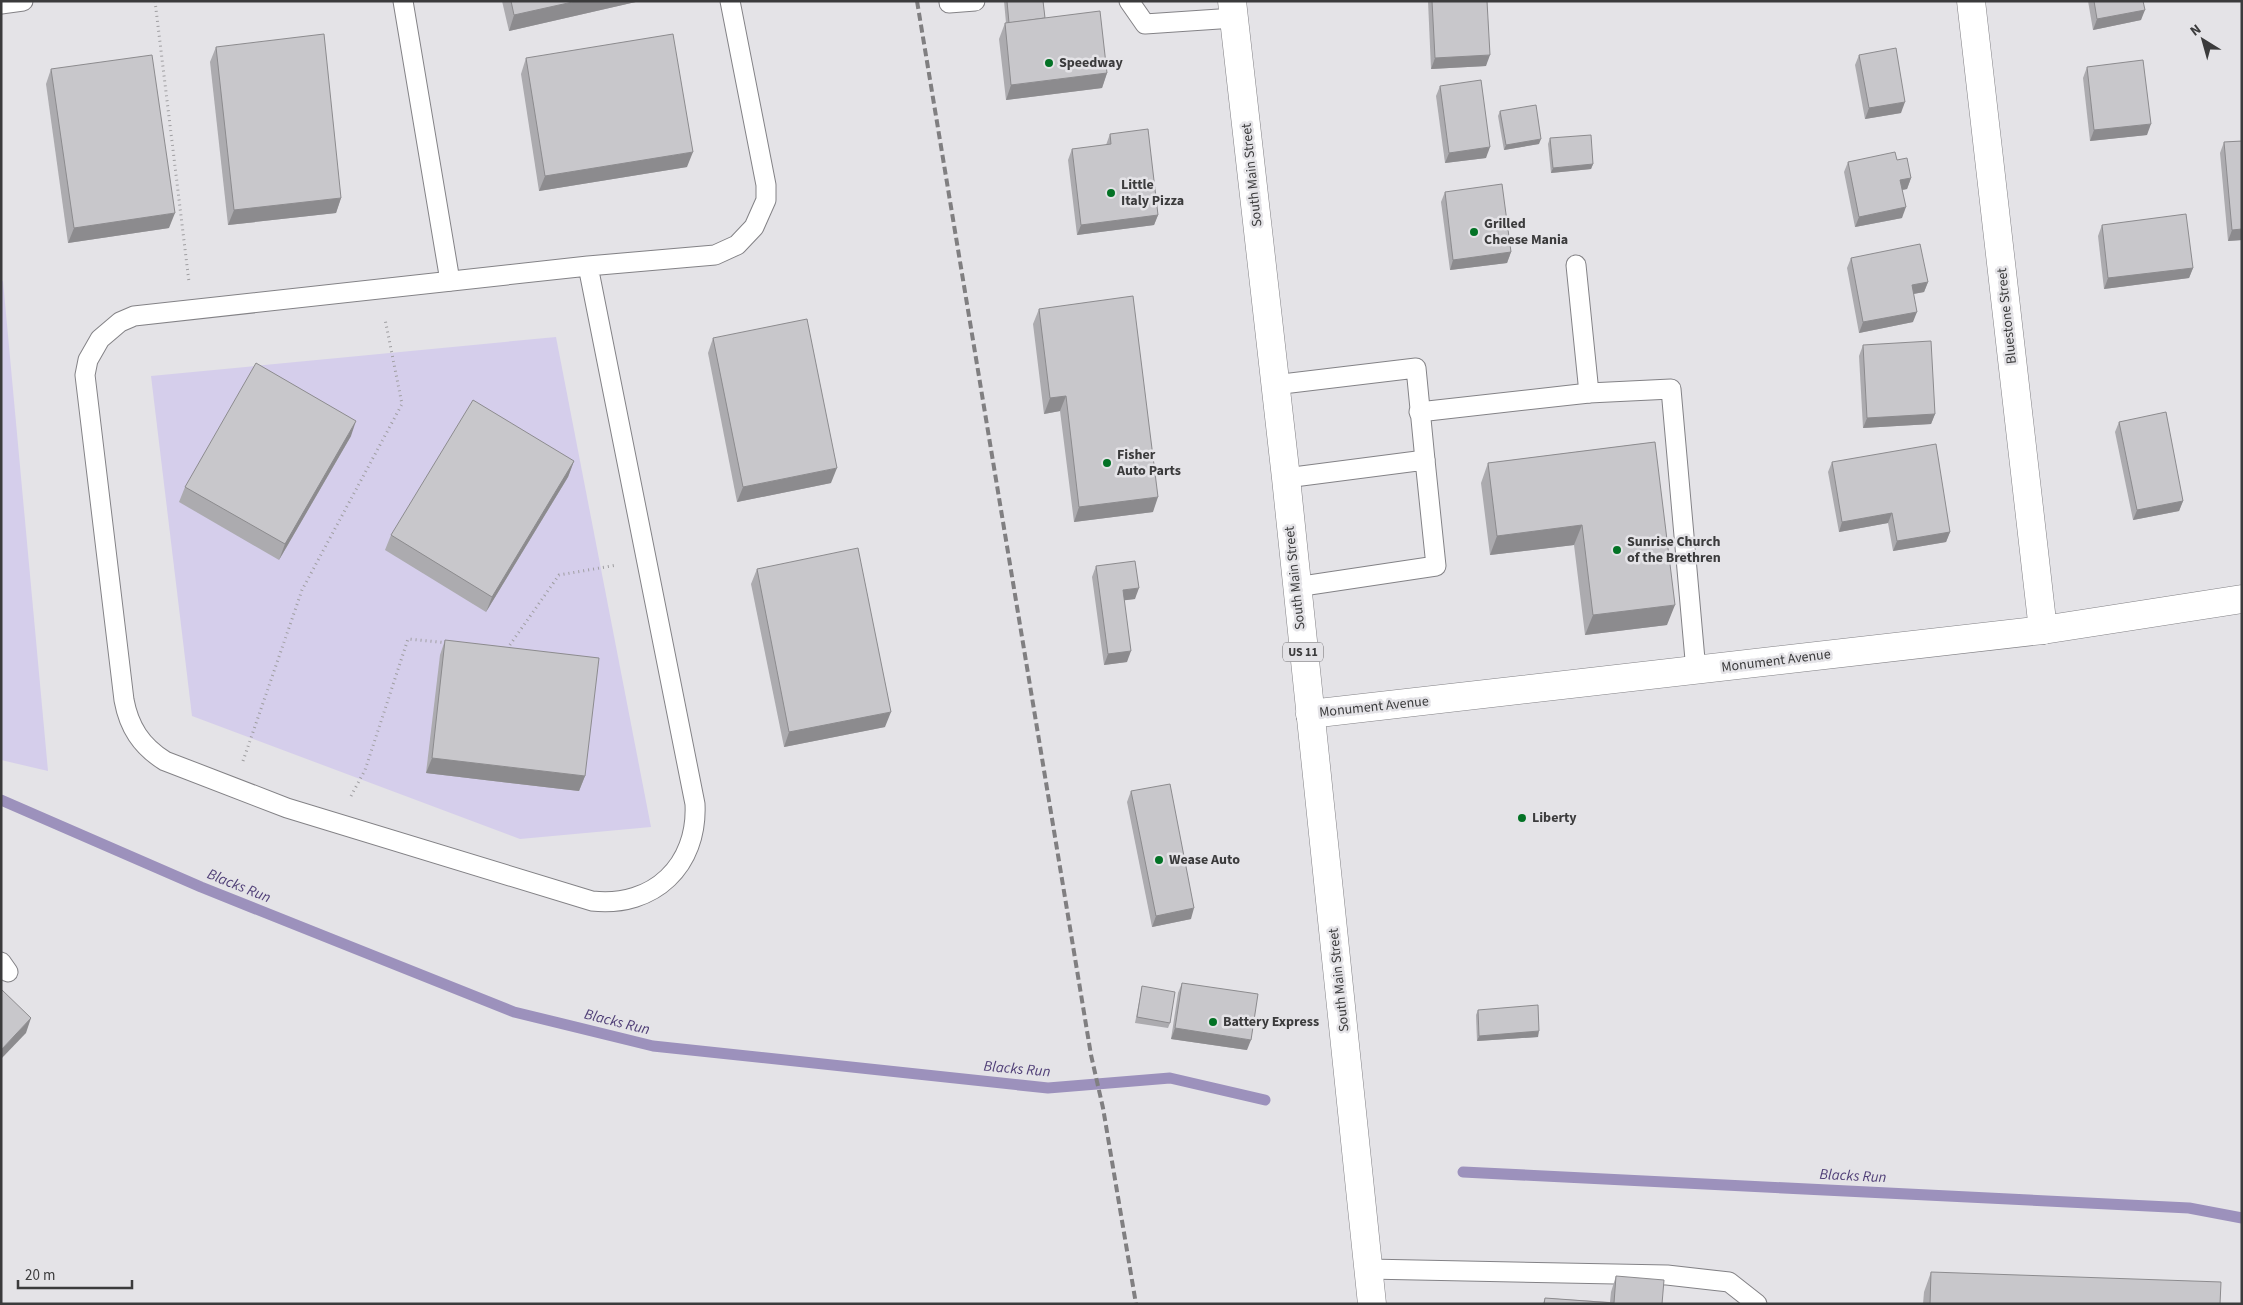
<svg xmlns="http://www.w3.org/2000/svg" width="2243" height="1305" viewBox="0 0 2243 1305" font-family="'Source Sans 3',sans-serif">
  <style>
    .green { fill: #d5ceeb }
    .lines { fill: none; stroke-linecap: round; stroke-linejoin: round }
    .stream { stroke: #9c91bc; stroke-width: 11 }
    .lane-casing { stroke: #838286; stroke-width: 21 }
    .street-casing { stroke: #838286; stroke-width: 29 }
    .primary-casing { stroke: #838286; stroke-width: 29 }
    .path { stroke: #9f9ea1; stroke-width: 3; stroke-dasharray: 1 4; stroke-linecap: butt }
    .lane { stroke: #fff; stroke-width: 19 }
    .street { stroke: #fff; stroke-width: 28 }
    .primary { stroke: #fff; stroke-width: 28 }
    .rail { stroke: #807f81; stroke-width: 4; stroke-dasharray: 8 4; stroke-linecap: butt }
    .wall { fill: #acabaf }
    .shaded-wall { fill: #8c8b8e }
    .building { fill: #c8c7cb; stroke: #8c8b8e }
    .poi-dot { fill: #037225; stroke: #e4e3e7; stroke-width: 2 }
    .labels { text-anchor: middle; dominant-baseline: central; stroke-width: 5; stroke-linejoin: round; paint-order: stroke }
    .shield { fill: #e4e3e7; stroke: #6e6d6f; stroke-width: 1 }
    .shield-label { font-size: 12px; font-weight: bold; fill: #3b3b3c }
    .poi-label { font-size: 14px; font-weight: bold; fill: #3b3b3c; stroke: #e4e3e7; text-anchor: start }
    .street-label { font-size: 14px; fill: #3b3b3c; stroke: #e4e3e7 }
    .water-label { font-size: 15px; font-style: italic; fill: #503f77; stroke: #e4e3e7 }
  </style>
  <rect width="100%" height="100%" fill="#e4e3e7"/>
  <g class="green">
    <path d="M 3,281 L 48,771 L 1,760 L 1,282 Z"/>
    <path d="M 556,337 L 651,827 L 520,839 L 192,716 L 151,376 Z"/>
  </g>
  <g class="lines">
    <g class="stream">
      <path d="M 1,800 L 201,887 L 514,1012 L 653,1046 L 1048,1088 L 1170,1078 L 1265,1100"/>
      <path d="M 1463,1172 L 2189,1208 L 2242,1218"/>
    </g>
    <defs>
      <g id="lane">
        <path d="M 403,1 L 450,281"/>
        <path d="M 949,1 L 949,3 L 975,1"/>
        <path d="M 1129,1 L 1145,24 L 1234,18"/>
        <path d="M 1,4 L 23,1"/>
        <path d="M 1576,265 L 1589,393"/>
        <path d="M 588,266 L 695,804 C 698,865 654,908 592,901 L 287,808 L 165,761 C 141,746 129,727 124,700 L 85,375 L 88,360 L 100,339 L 120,322 L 134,316 L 588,266 L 715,255 L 737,245 L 754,227 L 766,200 L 766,185 L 730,1"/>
        <path d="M 1274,385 L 1416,368 L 1425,460"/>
        <path d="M 1419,412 L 1589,393 L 1671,389 L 1696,671"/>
        <path d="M 1286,478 L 1425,460 L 1436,566 L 1296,587"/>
        <path d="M 1,962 L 8,972"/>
        <path d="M 1368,1269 L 1667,1275 L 1729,1282 L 1757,1304"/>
      </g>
      <g id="street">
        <path d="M 1971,1 L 2043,630"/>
        <path d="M 1310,714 L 2043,630 L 2242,599"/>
      </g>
      <path id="primary" d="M 1232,1 L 1286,478 L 1372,1304"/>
    </defs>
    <use href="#lane" class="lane-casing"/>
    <use href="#street" class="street-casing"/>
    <use href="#primary" class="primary-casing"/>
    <g class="path">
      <path d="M 155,1 L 189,282"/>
      <path d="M 507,649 L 559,575 L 617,565"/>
      <path d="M 243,761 L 302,590 L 402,404 L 385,319"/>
      <path d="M 351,796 L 365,770 L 408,639 L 449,643"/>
    </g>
    <use href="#lane" class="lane"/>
    <use href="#street" class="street"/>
    <use href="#primary" class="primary"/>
    <path class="rail" d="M 917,1 L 1091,1055 L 1103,1108 L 1136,1304"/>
  </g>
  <g class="wall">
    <path d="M 502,1 L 640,1 L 509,31 Z"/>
    <path d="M 1004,1 L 1043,1 L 1045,18 L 1107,73 L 1102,88 L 1006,100 L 999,39 L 1005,23 L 1006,23 Z"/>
    <path d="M 1428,1 L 1487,1 L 1486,66 L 1431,69 Z"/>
    <path d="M 2088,1 L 2143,1 L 2141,20 L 2093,30 Z"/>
    <path d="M 216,47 L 341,198 L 336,213 L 228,225 L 210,62 Z"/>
    <path d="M 1859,55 L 1901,113 L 1865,119 L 1855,65 Z"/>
    <path d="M 526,58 L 687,167 L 539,191 L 521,74 Z"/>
    <path d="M 2087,67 L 2147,135 L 2090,141 L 2083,78 Z"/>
    <path d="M 51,69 L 169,228 L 68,243 L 46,84 Z"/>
    <path d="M 1440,86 L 1486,158 L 1445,163 L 1436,96 Z"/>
    <path d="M 1500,111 L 1539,144 L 1504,150 L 1498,116 Z"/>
    <path d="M 1110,134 L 1158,215 L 1154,225 L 1077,235 L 1068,160 L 1072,149 L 1106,145 Z"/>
    <path d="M 1550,138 L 1593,164 L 1591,169 L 1551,173 L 1548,144 Z"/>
    <path d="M 2242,141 L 2242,240 L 2228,241 L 2220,153 L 2224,142 Z"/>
    <path d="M 1897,160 L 1911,178 L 1907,189 L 1902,190 L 1902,218 L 1855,227 L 1844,172 L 1848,162 Z"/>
    <path d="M 1445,192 L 1511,252 L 1507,263 L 1450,270 L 1441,202 Z"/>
    <path d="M 2102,225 L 2193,268 L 2189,278 L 2104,289 L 2098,236 Z"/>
    <path d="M 1851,258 L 1928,282 L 1924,292 L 1913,294 L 1913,322 L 1859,333 L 1847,268 Z"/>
    <path d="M 1039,309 L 1153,512 L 1074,522 L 1060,411 L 1044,414 L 1033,324 Z"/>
    <path d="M 713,338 L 831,483 L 737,502 L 708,353 Z"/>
    <path d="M 1863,345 L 1935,414 L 1931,424 L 1863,428 L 1859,356 Z"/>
    <path d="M 2119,422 L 2183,501 L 2179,511 L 2133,520 L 2115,432 Z"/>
    <path d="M 351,436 L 279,560 L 179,502 L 185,487 Z"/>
    <path d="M 1655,442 L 1667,625 L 1585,635 L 1574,545 L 1490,555 L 1481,483 L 1488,463 Z"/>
    <path d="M 574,461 L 568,477 L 486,612 L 385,550 L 391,535 Z"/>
    <path d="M 1832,462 L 1950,532 L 1946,542 L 1893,551 L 1888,523 L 1839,532 L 1828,472 Z"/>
    <path d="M 1096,566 L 1135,599 L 1124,600 L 1127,662 L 1104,665 L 1092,577 Z"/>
    <path d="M 757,569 L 885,727 L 784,747 L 751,584 Z"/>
    <path d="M 445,640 L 585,776 L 579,791 L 426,773 L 440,655 Z"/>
    <path d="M 1131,791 L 1191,919 L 1152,927 L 1127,802 Z"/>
    <path d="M 1182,983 L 1247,1050 L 1171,1039 L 1178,993 Z"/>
    <path d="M 1142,986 L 1170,1023 L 1168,1028 L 1135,1023 L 1141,992 Z"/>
    <path d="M 1478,1010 L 1538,1037 L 1477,1041 L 1476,1015 Z"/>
    <path d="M 1931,1272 L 2220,1304 L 1923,1304 L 1924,1292 Z"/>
    <path d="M 1616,1276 L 1662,1304 L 1543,1304 L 1545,1298 L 1610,1302 L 1611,1292 Z"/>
  </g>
  <g class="shaded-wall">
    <path d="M 577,1 L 640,1 L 509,31 L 514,15 Z"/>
    <path d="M 2145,10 L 2141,20 L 2093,30 L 2097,19 Z"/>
    <path d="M 1490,55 L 1486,66 L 1431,69 L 1435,58 Z"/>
    <path d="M 1107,73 L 1102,88 L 1006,100 L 1011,85 Z"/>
    <path d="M 1905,102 L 1901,113 L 1865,119 L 1869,108 Z"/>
    <path d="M 2151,124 L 2147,135 L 2090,141 L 2094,130 Z"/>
    <path d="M 1541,139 L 1539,144 L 1504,150 L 1506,145 Z"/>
    <path d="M 1490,147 L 1486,158 L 1445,163 L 1449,153 Z"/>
    <path d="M 693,152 L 687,167 L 539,191 L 545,176 Z"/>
    <path d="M 1593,164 L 1591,169 L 1551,173 L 1553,168 Z"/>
    <path d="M 1911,178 L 1907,189 L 1896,191 L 1900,180 Z"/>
    <path d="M 341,198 L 336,213 L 228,225 L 234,210 Z"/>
    <path d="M 1906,207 L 1902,218 L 1855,227 L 1859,217 Z"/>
    <path d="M 175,213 L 169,228 L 68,243 L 74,228 Z"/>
    <path d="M 1158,215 L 1154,225 L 1077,235 L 1081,225 Z"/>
    <path d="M 2242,229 L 2242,240 L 2228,241 L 2232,230 Z"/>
    <path d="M 1511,252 L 1507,263 L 1450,270 L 1453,260 Z"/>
    <path d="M 2193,268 L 2189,278 L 2104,289 L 2108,278 Z"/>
    <path d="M 1928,282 L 1924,292 L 1908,295 L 1912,285 Z"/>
    <path d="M 1917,312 L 1913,322 L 1859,333 L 1863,322 Z"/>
    <path d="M 1066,396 L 1060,411 L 1044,414 L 1050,398 Z"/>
    <path d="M 1935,414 L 1931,424 L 1863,428 L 1867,418 Z"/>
    <path d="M 356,421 L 351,436 L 279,560 L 285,544 Z"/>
    <path d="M 574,461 L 568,477 L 486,612 L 492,597 Z"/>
    <path d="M 837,468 L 831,483 L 737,502 L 743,487 Z"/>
    <path d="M 1158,497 L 1153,512 L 1074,522 L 1079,507 Z"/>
    <path d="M 2183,501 L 2179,511 L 2133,520 L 2137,510 Z"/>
    <path d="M 1892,513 L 1888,523 L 1839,532 L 1842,522 Z"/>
    <path d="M 1582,525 L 1574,545 L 1490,555 L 1497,536 Z"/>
    <path d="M 1950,532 L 1946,542 L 1893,551 L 1897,541 Z"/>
    <path d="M 1139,588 L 1135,599 L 1119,601 L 1123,590 Z"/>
    <path d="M 1675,605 L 1667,625 L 1585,635 L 1593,615 Z"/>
    <path d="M 1131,651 L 1127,662 L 1104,665 L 1108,654 Z"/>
    <path d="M 891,712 L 885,727 L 784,747 L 789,732 Z"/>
    <path d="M 432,758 L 585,776 L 579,791 L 426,773 Z"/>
    <path d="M 1194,908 L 1191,919 L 1152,927 L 1156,916 Z"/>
    <path d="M 31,1018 L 26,1033 L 1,1059 L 1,1050 Z"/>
    <path d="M 1175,1028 L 1251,1040 L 1247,1050 L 1171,1039 Z"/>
    <path d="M 1539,1031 L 1538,1037 L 1477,1041 L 1479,1036 Z"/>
  </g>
  <g class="building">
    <path d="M 511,1 L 577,1 L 514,15 Z"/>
    <path d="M 1007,1 L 1043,1 L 1045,18 L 1009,23 Z"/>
    <path d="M 1432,1 L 1487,1 L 1490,55 L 1435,58 Z"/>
    <path d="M 2094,1 L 2143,1 L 2145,10 L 2097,19 Z"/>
    <path d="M 1100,11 L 1107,73 L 1011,85 L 1005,23 Z"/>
    <path d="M 324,34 L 341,198 L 234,210 L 216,47 Z"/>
    <path d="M 673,34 L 693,152 L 545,176 L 526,58 Z"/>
    <path d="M 1896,48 L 1905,102 L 1869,108 L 1859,55 Z"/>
    <path d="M 152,55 L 175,213 L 74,228 L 51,69 Z"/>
    <path d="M 2143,60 L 2151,124 L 2094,130 L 2087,67 Z"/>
    <path d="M 1481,80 L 1490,147 L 1449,153 L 1440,86 Z"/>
    <path d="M 1536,105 L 1541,139 L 1506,145 L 1500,111 Z"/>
    <path d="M 1148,129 L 1158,215 L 1081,225 L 1072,149 L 1111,144 L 1110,134 Z"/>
    <path d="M 1591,135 L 1593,164 L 1553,168 L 1550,138 Z"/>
    <path d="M 2242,141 L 2242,229 L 2232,230 L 2224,142 Z"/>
    <path d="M 1895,152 L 1897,160 L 1907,158 L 1911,178 L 1900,180 L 1906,207 L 1859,217 L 1848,162 Z"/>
    <path d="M 1502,184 L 1511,252 L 1453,260 L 1445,192 Z"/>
    <path d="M 2186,214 L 2193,268 L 2108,278 L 2102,225 Z"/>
    <path d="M 1920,244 L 1928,282 L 1912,285 L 1917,312 L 1863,322 L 1851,258 Z"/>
    <path d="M 1133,296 L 1158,497 L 1079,507 L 1066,396 L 1050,398 L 1039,309 Z"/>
    <path d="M 807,319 L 837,468 L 743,487 L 713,338 Z"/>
    <path d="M 1931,341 L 1935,414 L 1867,418 L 1863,345 Z"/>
    <path d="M 256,363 L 356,421 L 285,544 L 185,487 Z"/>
    <path d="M 473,400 L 574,461 L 492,597 L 391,535 Z"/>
    <path d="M 2166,412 L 2183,501 L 2137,510 L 2119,422 Z"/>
    <path d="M 1655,442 L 1675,605 L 1593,615 L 1582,525 L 1497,536 L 1488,463 Z"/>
    <path d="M 1936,444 L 1950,532 L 1897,541 L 1892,513 L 1842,522 L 1832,462 Z"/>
    <path d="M 858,548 L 891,712 L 789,732 L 757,569 Z"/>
    <path d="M 1135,561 L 1139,588 L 1123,590 L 1131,651 L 1108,654 L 1096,566 Z"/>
    <path d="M 445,640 L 599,658 L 585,776 L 432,758 Z"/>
    <path d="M 1170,784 L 1194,908 L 1156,916 L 1131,791 Z"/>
    <path d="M 1182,983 L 1258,994 L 1251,1040 L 1175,1028 Z"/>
    <path d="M 1142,986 L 1175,992 L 1170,1023 L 1137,1017 Z"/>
    <path d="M 1,989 L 31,1018 L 1,1050 Z"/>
    <path d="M 1538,1005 L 1539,1031 L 1479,1036 L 1478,1010 Z"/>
    <path d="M 1931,1272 L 2221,1282 L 2220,1304 L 1930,1304 Z"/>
    <path d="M 1616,1276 L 1664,1280 L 1662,1304 L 1544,1304 L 1545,1298 L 1614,1303 Z"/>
  </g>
  <g class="poi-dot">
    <circle cx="1049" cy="63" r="5"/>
    <circle cx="1111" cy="193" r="5"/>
    <circle cx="1474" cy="232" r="5"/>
    <circle cx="1107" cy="463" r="5"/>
    <circle cx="1617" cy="550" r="5"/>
    <circle cx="1522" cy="818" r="5"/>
    <circle cx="1159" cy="860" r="5"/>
    <circle cx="1213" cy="1022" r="5"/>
  </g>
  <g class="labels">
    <rect class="shield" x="1283" y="642.5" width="40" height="19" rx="4"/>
    <g class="shield-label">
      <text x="1303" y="652">US 11</text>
    </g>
    <g class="poi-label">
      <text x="1059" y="63">Speedway</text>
      <text x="1121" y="185">Little<tspan x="1121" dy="16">Italy Pizza</tspan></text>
      <text x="1484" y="224">Grilled<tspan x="1484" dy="16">Cheese Mania</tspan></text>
      <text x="1117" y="455">Fisher<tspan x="1117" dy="16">Auto Parts</tspan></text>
      <text x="1627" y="542">Sunrise Church<tspan x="1627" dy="16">of the Brethren</tspan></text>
      <text x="1532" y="818">Liberty</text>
      <text x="1169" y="860">Wease Auto</text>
      <text x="1223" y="1022">Battery Express</text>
    </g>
    <g class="street-label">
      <text transform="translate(1252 175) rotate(-96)">South Main Street</text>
      <text transform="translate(2007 316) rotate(-96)">Bluestone Street</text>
      <text transform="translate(1295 578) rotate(-96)">South Main Street</text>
      <text transform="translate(1776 661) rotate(-7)">Monument Avenue</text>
      <text transform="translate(1374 707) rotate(-6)">Monument Avenue</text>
      <text transform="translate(1339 980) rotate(-96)">South Main Street</text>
    </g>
    <g class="water-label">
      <text transform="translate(239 886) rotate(22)">Blacks Run</text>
      <text transform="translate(617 1022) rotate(14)">Blacks Run</text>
      <text transform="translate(1017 1069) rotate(5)">Blacks Run</text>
      <text transform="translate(1853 1176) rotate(3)">Blacks Run</text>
    </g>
  </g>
  <rect width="2243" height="1305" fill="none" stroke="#3b3b3c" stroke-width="5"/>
  <g transform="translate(2203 40) rotate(323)" stroke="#e4e3e7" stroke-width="4" paint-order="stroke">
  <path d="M0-4L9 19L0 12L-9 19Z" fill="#3b3b3c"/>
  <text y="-8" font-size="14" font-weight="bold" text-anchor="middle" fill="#3b3b3c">N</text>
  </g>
  <path d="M18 1280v8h114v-8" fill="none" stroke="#3b3b3c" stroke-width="2.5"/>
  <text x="25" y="1280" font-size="15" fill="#3b3b3c" stroke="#e4e3e7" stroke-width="4" paint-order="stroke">20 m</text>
</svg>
